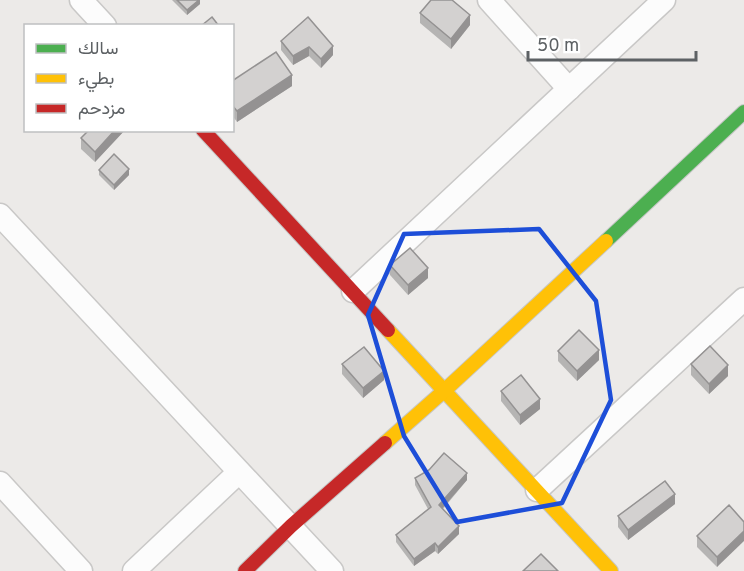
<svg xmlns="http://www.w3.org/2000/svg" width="744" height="571" viewBox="0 0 744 571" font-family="Overpass,Vazirmatn,sans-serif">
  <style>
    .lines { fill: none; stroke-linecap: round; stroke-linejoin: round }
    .street-casing { stroke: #c9c8c7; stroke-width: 25 }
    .fast-casing { stroke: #c6c7c6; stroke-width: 16 }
    .slow-casing { stroke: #c6c7c6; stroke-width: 16 }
    .jam-casing { stroke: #c6c7c6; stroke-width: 16 }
    .street { stroke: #fcfcfc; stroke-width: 22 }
    .fast { stroke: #4caf50; stroke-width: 14 }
    .slow { stroke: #ffc107; stroke-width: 14 }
    .jam { stroke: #c62828; stroke-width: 14 }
    .wall { fill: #b5b4b3 }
    .shaded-wall { fill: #949292 }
    .building { fill: #d3d1d0; stroke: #949292; stroke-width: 1.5 }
    .marked { fill: none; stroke: #1d4ed8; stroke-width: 4.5; stroke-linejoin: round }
  </style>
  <rect width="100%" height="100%" fill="#eceae8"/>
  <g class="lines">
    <defs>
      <g id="street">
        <path d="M 81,0 L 105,26"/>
        <path d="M 489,0 L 569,89"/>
        <path d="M 0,215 L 332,571"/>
        <path d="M 353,291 L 664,0"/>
        <path d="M 0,483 L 81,571"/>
        <path d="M 537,490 L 744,299"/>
        <path d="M 134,571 L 239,472"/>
      </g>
      <path id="fast" d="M 606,241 L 744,112"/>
      <g id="slow">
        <path d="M 388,330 L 611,571"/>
        <path d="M 385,443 L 445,390 L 606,241"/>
      </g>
      <g id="jam">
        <path d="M 203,130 L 388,330"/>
        <path d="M 245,571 L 291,526 L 385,443"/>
      </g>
    </defs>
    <use href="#street" class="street-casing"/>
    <use href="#fast" class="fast-casing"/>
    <use href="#slow" class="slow-casing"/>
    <use href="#jam" class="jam-casing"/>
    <use href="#street" class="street"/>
    <use href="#fast" class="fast"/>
    <use href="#slow" class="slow"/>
    <use href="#jam" class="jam"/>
  </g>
  <g class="wall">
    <path d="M 172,0 L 200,0 L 200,4 L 187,15 Z"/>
    <path d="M 420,13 L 470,25 L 451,49 L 420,23 Z"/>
    <path d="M 308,17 L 333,55 L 321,68 L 309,56 L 293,65 L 281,50 L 281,41 Z"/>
    <path d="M 232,81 L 292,86 L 237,122 L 232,115 Z"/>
    <path d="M 89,130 L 125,130 L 95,162 L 81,149 L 81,138 Z"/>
    <path d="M 99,170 L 129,175 L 114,190 L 99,175 Z"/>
    <path d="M 390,265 L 428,278 L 408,295 L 390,275 Z"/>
    <path d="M 558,351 L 599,360 L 577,381 L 558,361 Z"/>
    <path d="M 342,364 L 384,380 L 363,398 L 342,374 Z"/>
    <path d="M 691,364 L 728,376 L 709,394 L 691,375 Z"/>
    <path d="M 501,391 L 540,409 L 520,425 L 501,401 Z"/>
    <path d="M 415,478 L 467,480 L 443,509 L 459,534 L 438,554 L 435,551 L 414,566 L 396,542 L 396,535 L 428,509 L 415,485 Z"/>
    <path d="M 675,504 L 628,540 L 618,527 L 618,516 Z"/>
    <path d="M 744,522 L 717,567 L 697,547 L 697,536 Z"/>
  </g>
  <g class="shaded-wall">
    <path d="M 199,0 L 200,0 L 200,4 L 187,15 L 187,10 Z"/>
    <path d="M 470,15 L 470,25 L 451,49 L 451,39 Z"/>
    <path d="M 333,46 L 333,55 L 321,68 L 321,59 Z"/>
    <path d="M 309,47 L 309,56 L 293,65 L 293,56 Z"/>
    <path d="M 292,75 L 292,86 L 237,122 L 237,111 Z"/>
    <path d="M 115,130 L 125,130 L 95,162 L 95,152 Z"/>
    <path d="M 129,169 L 129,175 L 114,190 L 114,185 Z"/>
    <path d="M 428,268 L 428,278 L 408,295 L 408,285 Z"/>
    <path d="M 599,350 L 599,360 L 577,381 L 577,371 Z"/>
    <path d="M 728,365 L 728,376 L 709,394 L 709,384 Z"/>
    <path d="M 384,371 L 384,380 L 363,398 L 363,388 Z"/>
    <path d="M 540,399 L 540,409 L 520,425 L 520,415 Z"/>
    <path d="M 467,473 L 467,480 L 439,512 L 439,505 Z"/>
    <path d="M 675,494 L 675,504 L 628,540 L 628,530 Z"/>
    <path d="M 459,526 L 459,534 L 438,554 L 438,547 Z"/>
    <path d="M 744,531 L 744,541 L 717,567 L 717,557 Z"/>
    <path d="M 435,543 L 435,551 L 414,566 L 414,559 Z"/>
  </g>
  <g class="building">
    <path d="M 177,0 L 199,0 L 187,10 Z"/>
    <path d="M 431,0 L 452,0 L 470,15 L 451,39 L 420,13 Z"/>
    <path d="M 212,17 L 219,26 L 201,26 Z"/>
    <path d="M 308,17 L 333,46 L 321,59 L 309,47 L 293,56 L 281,41 Z"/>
    <path d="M 276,52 L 292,75 L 237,111 L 232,105 L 232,81 Z"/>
    <path d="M 89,130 L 115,130 L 95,152 L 81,138 Z"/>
    <path d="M 114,154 L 129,169 L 114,185 L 99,170 Z"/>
    <path d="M 410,248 L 428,268 L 408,285 L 390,265 Z"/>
    <path d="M 579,330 L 599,350 L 577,371 L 558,351 Z"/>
    <path d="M 710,346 L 728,365 L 709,384 L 691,364 Z"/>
    <path d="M 364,347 L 384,371 L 363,388 L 342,364 Z"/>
    <path d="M 521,375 L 540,399 L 520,415 L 501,391 Z"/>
    <path d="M 444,453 L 467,473 L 439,505 L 459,526 L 438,547 L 435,543 L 414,559 L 396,535 L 431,507 L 415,478 L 429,470 Z"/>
    <path d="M 665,481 L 675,494 L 628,530 L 618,516 Z"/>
    <path d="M 729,505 L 744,522 L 744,531 L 717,557 L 697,536 Z"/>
    <path d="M 541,554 L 558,571 L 523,571 Z"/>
  </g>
  <path class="marked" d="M 539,229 L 596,301 L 611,400 L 562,503 L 457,522 L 404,436 L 368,315 L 404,234 Z"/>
  <rect x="24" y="24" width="210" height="108" fill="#ffffff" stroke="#bec0c1" stroke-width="1.5"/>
  <rect x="36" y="44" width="30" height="9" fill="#4caf50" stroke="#bec0c1" stroke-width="1.5"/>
  <text x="78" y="54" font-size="18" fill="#5d6164">سالك</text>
  <rect x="36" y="74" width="30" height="9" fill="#ffc107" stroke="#bec0c1" stroke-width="1.5"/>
  <text x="78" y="84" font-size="18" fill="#5d6164">بطيء</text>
  <rect x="36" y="104" width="30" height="9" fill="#c62828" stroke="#bec0c1" stroke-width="1.5"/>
  <text x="78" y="114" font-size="18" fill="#5d6164">مزدحم</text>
  <path d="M528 51v9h168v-9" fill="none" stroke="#5d6164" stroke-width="3"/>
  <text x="537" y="51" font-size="18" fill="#5d6164" stroke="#ffffff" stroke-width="4.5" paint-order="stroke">50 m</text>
</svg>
